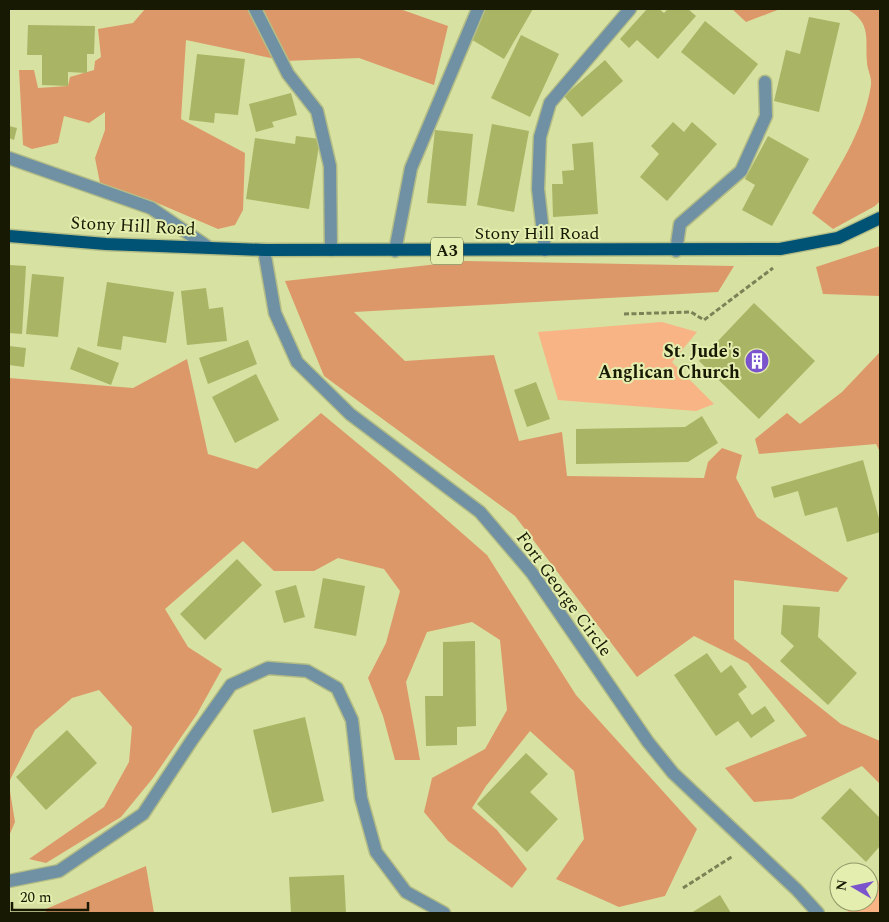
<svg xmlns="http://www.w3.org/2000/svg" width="889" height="922" viewBox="0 0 889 922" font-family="Spectral,serif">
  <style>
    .green { fill: #f9b485 }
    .forest { fill: #dd9869 }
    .building { fill: #a9b464 }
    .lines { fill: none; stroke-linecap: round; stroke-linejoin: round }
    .minor-casing { stroke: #b4bd85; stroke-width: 15 }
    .primary-casing { stroke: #b4bd85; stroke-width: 15 }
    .path { stroke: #7c8256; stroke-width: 3; stroke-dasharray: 5 2.5; stroke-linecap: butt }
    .minor { stroke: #7091a4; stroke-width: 12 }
    .primary { stroke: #005375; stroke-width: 12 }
    .labels { text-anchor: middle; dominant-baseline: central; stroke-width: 4; stroke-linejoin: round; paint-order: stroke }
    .shield { fill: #e4eeaf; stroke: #545937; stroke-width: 1 }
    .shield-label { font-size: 16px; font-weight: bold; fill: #171903 }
    .street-label { font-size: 18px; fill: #171903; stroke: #e4eeaf }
    .poi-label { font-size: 18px; font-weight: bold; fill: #171903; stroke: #e4eeaf; text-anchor: end }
  </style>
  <rect width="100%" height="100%" fill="#d7e1a2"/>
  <g class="green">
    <path d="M 662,322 L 697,332 L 672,362 L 714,404 L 696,411 L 558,400 L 538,332 Z"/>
    <path d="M 880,880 L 880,913 L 848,913 L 847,912 L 857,902 L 869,902 L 869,891 Z"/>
  </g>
  <g class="forest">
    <path d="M 145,9 L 400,9 L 448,26 L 434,85 L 359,58 L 285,61 L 186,40 L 181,119 L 245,153 L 243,210 L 235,225 L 218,229 L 155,202 L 100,183 L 95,158 L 105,130 L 105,112 L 89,123 L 64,116 L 58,143 L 32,149 L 23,145 L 19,70 L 34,70 L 38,88 L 68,86 L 70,77 L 94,70 L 95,61 L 101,57 L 98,29 L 133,23 Z"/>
    <path d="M 732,9 L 780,9 L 746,22 Z"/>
    <path d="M 847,9 L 880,9 L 880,201 L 875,206 L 833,229 L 812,213 C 835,173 864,132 871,85 C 872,77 867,69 867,62 C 865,39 872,23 847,9 Z"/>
    <path d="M 880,246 L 880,296 L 823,294 L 816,267 Z"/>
    <path d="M 465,261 L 734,266 L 718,292 L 354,312 L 405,361 L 494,355 L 519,441 L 562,432 L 567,476 L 704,478 L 708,462 L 722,448 L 742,455 L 736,478 L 757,517 L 848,578 L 838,592 L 734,580 L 734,639 L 841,724 L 880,741 L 880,784 L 862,766 L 792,799 L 754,802 L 725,768 L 807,736 L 748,663 L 694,636 L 637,677 L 515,516 L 324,376 L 285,281 Z"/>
    <path d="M 880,352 L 880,452 L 876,444 L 759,454 L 755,439 L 787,413 L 800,424 L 842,392 Z"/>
    <path d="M 187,359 L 208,454 L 257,469 L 321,413 L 391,471 L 487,555 L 576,695 L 697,829 L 665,896 L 619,907 L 556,879 L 584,839 L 574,771 L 530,731 L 486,786 L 472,808 L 497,830 L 527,869 L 512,888 L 448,841 L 424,812 L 432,778 L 485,749 L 507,710 L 500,640 L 472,622 L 427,632 L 406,682 L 420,760 L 395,760 L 383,716 L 368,678 L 386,643 L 400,591 L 384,569 L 338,558 L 314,571 L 274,571 L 243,541 L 165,609 L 188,647 L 222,669 L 197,714 L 153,778 L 121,817 L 46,863 L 29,859 L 104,807 L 129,762 L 132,727 L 99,690 L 72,698 L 35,730 L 9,782 L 9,378 L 133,388 Z"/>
    <path d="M 9,785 L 15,822 L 9,836 Z"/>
    <path d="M 146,866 L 154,913 L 46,913 L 46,909 Z"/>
  </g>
  <g class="building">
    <path d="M 486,9 L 533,9 L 504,59 L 469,38 Z"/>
    <path d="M 647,9 L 659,9 L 664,13 L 668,9 L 688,9 L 696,16 L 658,59 L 637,40 L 629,48 L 620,39 Z"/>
    <path d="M 809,17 L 840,23 L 819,112 L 774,101 L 786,50 L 800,54 Z"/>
    <path d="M 705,21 L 758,64 L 734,95 L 681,52 Z"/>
    <path d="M 28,25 L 95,26 L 94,54 L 87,54 L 87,73 L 68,72 L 68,86 L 42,85 L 42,55 L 27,55 Z"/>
    <path d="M 521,35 L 559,54 L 530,117 L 491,98 Z"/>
    <path d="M 197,54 L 245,59 L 238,115 L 215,113 L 214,123 L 189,120 Z"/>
    <path d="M 605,60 L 623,81 L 582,117 L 564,96 Z"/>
    <path d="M 291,93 L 297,115 L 272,122 L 274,127 L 256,132 L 249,104 Z"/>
    <path d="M 673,122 L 684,132 L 692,122 L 717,144 L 667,201 L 640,177 L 659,154 L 651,146 Z"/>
    <path d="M 492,124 L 529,131 L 514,212 L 477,205 Z"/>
    <path d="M 9,126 L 17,128 L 14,140 L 9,138 Z"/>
    <path d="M 435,130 L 473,134 L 466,206 L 427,203 Z"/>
    <path d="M 296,136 L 320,139 L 309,209 L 246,199 L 255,138 L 295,144 Z"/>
    <path d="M 768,136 L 809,159 L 772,226 L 742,210 L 755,185 L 745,179 Z"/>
    <path d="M 593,142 L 598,214 L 553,217 L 552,184 L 563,184 L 562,171 L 574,170 L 572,144 Z"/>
    <path d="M 9,265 L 26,266 L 22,334 L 9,333 Z"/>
    <path d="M 32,274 L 64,277 L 58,337 L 26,334 Z"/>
    <path d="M 107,282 L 174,292 L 166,343 L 123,336 L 121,350 L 97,346 Z"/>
    <path d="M 206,288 L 209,309 L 223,307 L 227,341 L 187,345 L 181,291 Z"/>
    <path d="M 754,303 L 815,361 L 759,419 L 699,361 Z"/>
    <path d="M 248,340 L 257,364 L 208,384 L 199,358 Z"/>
    <path d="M 9,346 L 26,348 L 24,367 L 9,365 Z"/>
    <path d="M 78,347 L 119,363 L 111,385 L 70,369 Z"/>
    <path d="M 256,374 L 279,420 L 235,443 L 212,397 Z"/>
    <path d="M 536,382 L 550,419 L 527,427 L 514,390 Z"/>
    <path d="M 702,416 L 718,443 L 688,462 L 576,464 L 576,429 L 685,427 Z"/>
    <path d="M 863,460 L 880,522 L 880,532 L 847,542 L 837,507 L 805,516 L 798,491 L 774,498 L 771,487 Z"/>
    <path d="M 237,559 L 262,585 L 205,640 L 180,614 Z"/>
    <path d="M 323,578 L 365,586 L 356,636 L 314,628 Z"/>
    <path d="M 296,585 L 305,617 L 284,623 L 275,591 Z"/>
    <path d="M 783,605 L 820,607 L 818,637 L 857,673 L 828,705 L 780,661 L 794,646 L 781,634 Z"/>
    <path d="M 475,641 L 476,726 L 457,727 L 457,745 L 426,746 L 425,696 L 443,696 L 443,642 Z"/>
    <path d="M 707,653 L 721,673 L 731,665 L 747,687 L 738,694 L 752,715 L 765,706 L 775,721 L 751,738 L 738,721 L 716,736 L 674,675 Z"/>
    <path d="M 305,717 L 324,801 L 272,813 L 253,730 Z"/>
    <path d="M 67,730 L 97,763 L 46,810 L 16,777 Z"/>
    <path d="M 526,753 L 548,774 L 530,792 L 558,819 L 527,852 L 477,804 Z"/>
    <path d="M 850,788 L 880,818 L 880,846 L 866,862 L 821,818 Z"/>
    <path d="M 344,875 L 346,913 L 291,913 L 289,877 Z"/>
    <path d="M 720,895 L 731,913 L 691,913 Z"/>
  </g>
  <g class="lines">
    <defs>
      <g id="minor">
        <path d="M 255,9 L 288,74 L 317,111 L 330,166 L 331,250"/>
        <path d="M 9,158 L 151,208 L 208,247"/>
        <path d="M 264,250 L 275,313 L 297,362 L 350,414 L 480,512 L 532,573 L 648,742 L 673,773 L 797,890 L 818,913"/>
        <path d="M 545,250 L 538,189 L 540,137 L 550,103 L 630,9"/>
        <path d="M 395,251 L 411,168 L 478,9"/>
        <path d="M 676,251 L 680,224 L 741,171 L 766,116 L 765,82"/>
        <path d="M 9,881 L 59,871 L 143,814 L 192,740 L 231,685 L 268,668 L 307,671 L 337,688 L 352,720 L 361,798 L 376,852 L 406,892 L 444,913"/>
      </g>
      <path id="primary" d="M 9,236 L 106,244 L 264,250 L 780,249 L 838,238 L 880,218"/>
    </defs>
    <use href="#minor" class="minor-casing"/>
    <use href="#primary" class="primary-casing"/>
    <g class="path">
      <path d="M 624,314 L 691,312 L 704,320 L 773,268"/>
      <path d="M 683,888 L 733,856"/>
    </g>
    <use href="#minor" class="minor"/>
    <use href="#primary" class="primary"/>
  </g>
  <defs>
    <symbol id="building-disc" viewBox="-11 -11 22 22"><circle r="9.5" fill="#7b53cc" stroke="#e4eeaf"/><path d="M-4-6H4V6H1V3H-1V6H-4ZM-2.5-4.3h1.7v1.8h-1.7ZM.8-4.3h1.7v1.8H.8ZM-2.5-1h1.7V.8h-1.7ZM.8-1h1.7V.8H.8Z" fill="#fff"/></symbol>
  </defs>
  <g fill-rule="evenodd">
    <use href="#building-disc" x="743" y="347" width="28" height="28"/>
  </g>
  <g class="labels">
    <rect class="shield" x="431" y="237.5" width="32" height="27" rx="4"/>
    <g class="shield-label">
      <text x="447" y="251">A3</text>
    </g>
    <g class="street-label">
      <text transform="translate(133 226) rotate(3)">Stony Hill Road</text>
      <text x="537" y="233">Stony Hill Road</text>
      <text transform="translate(564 594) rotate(54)">Fort George Circle</text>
    </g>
    <g class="poi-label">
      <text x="740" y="351">St. Jude's<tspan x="740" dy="21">Anglican Church</tspan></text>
    </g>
  </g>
  <rect width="889" height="922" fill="none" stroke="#171903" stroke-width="20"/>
  <g transform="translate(854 887) rotate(279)"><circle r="24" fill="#e4eeaf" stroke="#92996a"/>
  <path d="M0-4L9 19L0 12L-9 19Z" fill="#7b53cc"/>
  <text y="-8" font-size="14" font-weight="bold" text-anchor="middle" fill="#171903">N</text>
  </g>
  <path d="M12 902v8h76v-8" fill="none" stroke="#171903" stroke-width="2.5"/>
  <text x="20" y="902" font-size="15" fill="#171903" stroke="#e4eeaf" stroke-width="4" paint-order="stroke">20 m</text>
</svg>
